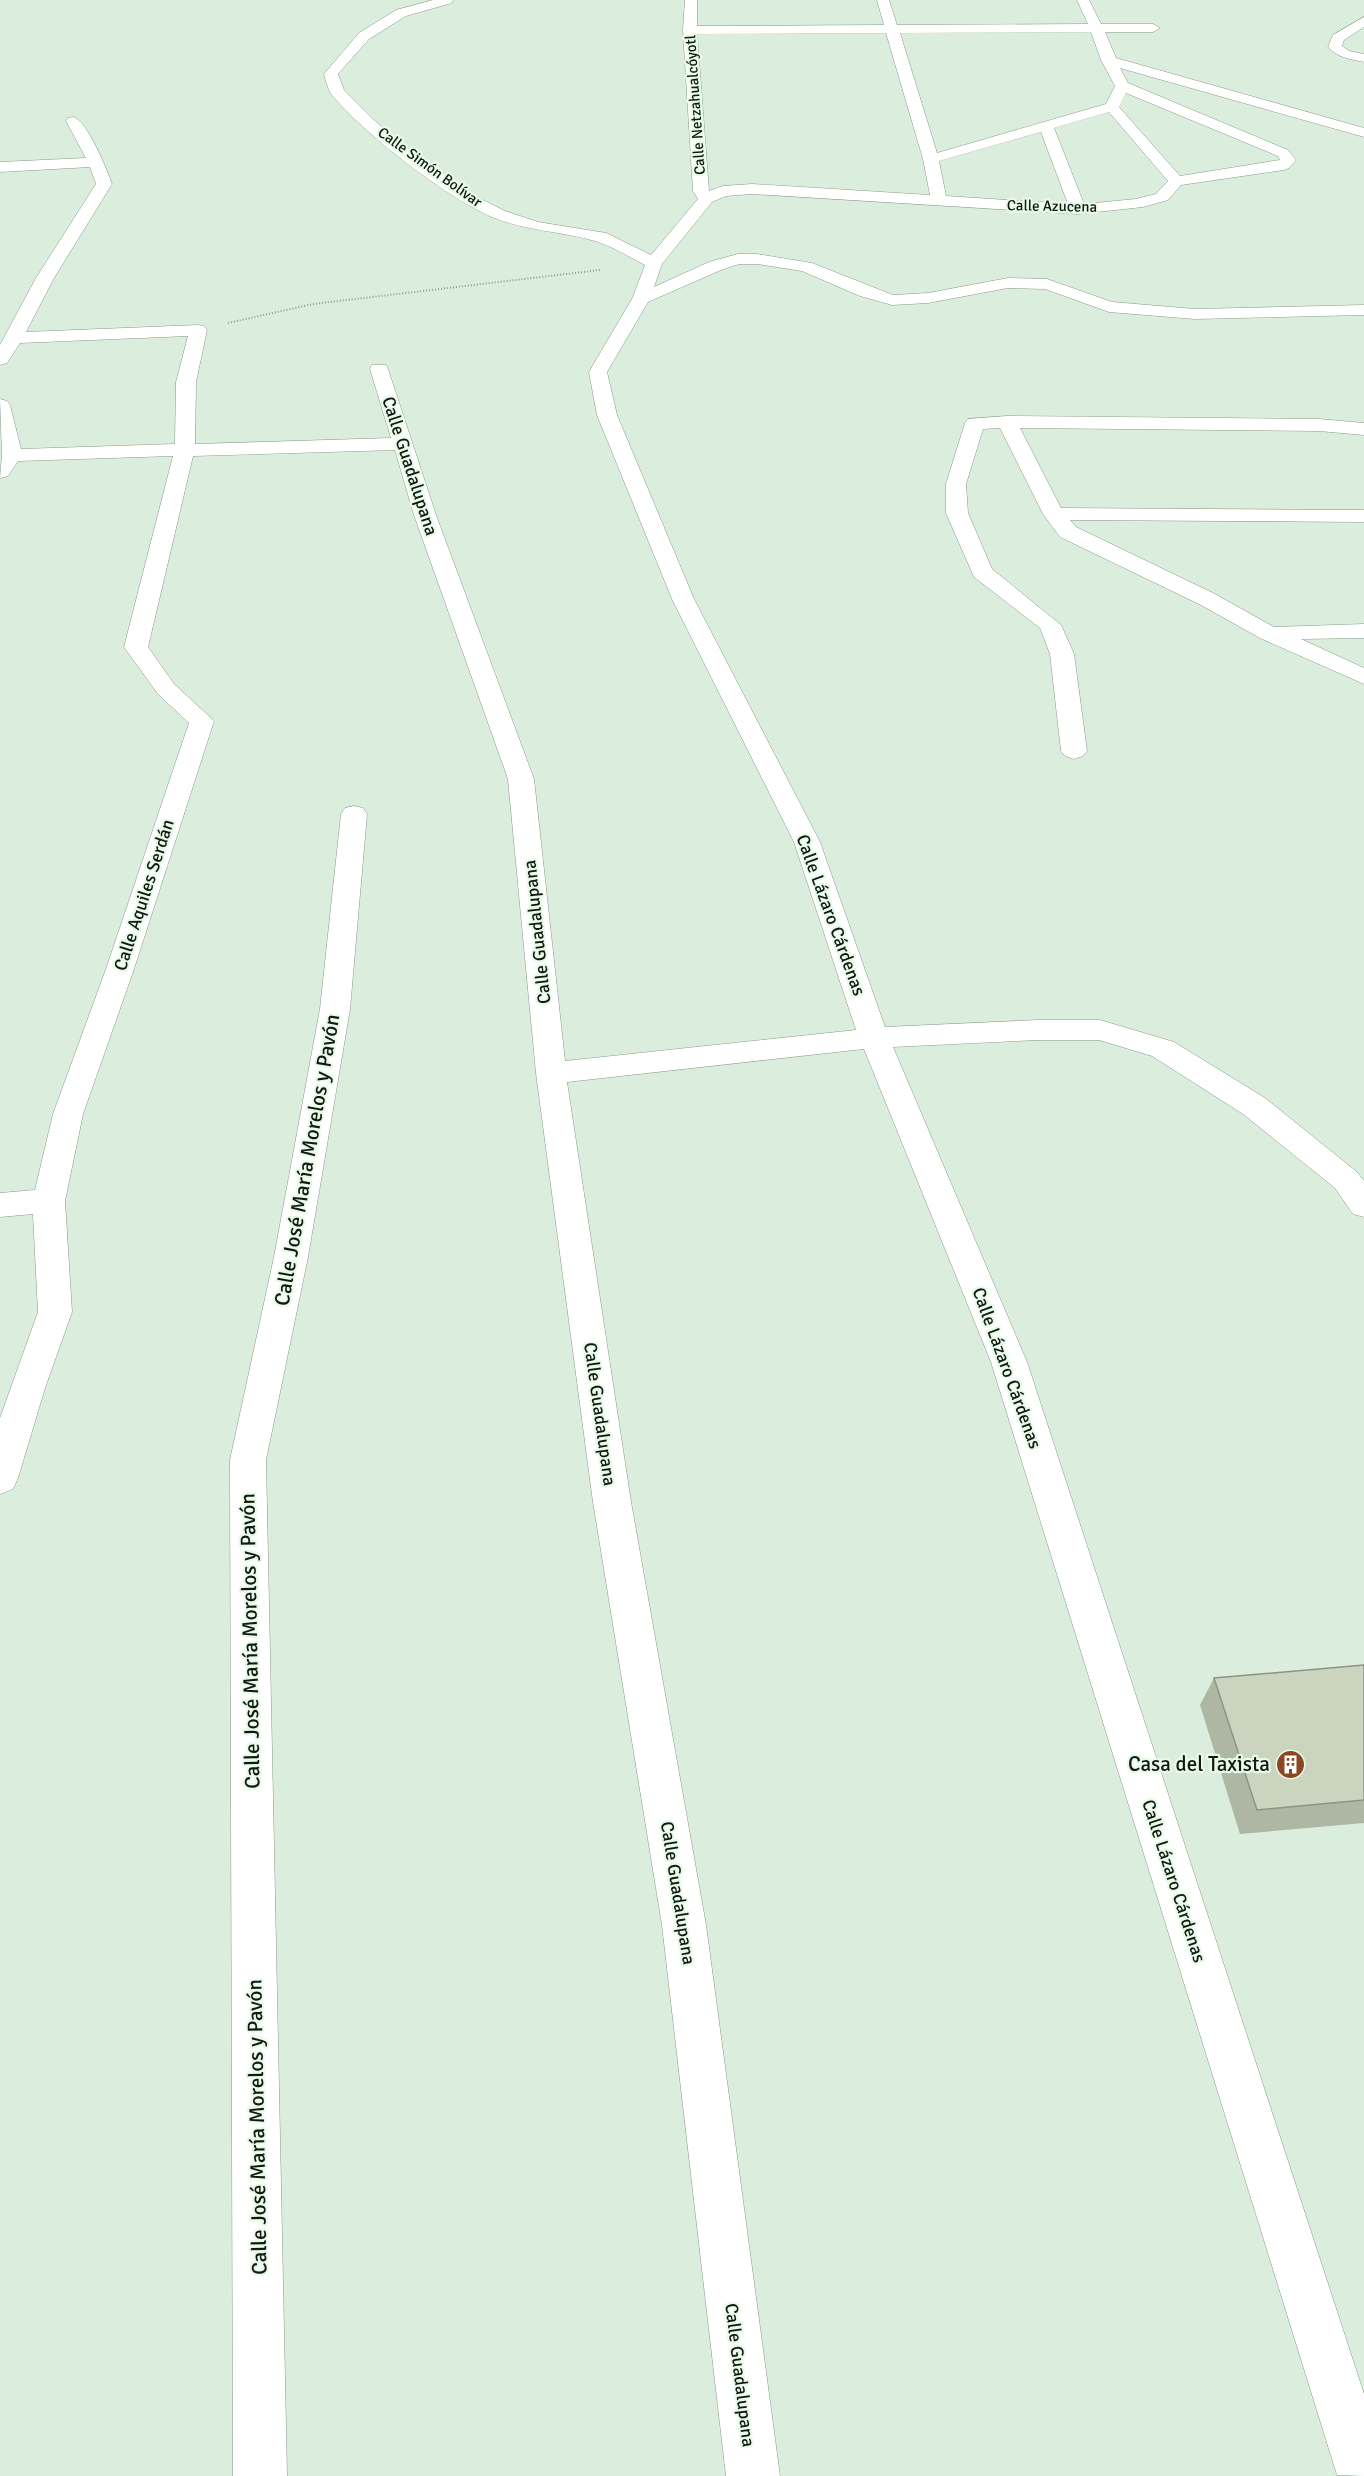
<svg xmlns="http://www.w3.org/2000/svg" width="1364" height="2476" viewBox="0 0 1364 2476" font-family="Signika,sans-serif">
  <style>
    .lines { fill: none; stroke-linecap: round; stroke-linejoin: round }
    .minor-casing { stroke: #889a8a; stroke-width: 1 }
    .path { stroke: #919e91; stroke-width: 2; stroke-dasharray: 1 2; stroke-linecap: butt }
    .minor { fill: #fff; fill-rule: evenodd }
    .wall { fill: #aeb6a4 }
    .building { fill: #cad4bf; stroke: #8d9486; stroke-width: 1.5 }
    .labels { text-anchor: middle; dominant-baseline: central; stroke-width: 4.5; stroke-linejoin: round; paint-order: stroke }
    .far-street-label { font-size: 15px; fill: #121812; stroke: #e8fbe9 }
    .street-label { font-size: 18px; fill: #121812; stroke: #e8fbe9 }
    .near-street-label { font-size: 21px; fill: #121812; stroke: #e8fbe9 }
    .near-poi-label { font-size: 21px; fill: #121812; stroke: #e8fbe9; text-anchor: end }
  </style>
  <rect width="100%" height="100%" fill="#dbeddc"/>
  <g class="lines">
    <defs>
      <g id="minor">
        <path d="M 433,0 L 453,0 L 452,3 L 406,16 L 369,39 L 338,74 L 344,90 L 374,120 L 405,146 L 475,196 L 505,211 L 538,222 L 606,233 L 651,255 L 698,199 L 693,191 L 683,30 L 685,0 L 697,0 L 697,26 L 884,25 L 877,0 L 889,0 L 897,25 L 1088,24 L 1077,0 L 1089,0 L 1101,24 L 1153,24 L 1160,28 L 1153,32 L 1105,32 L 1116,58 L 1364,128 L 1364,137 L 1120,68 L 1128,83 L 1288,150 L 1296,160 L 1289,168 L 1284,170 L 1181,185 L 1168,200 L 1143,207 L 1078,214 L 752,194 L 726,196 L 712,202 L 662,264 L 654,287 L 709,262 L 738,254 L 757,254 L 812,263 L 893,295 L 928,293 L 1008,278 L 1047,279 L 1112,302 L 1195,309 L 1364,305 L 1364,315 L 1195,319 L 1109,312 L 1045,289 L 1008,288 L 928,303 L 892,305 L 860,296 L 802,271 L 757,264 L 739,264 L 721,270 L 648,302 L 607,372 L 617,415 L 694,599 L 820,842 L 885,1027 L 1037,1020 L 1100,1020 L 1174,1042 L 1265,1098 L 1357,1172 L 1364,1181 L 1364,1217 L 1353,1214 L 1335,1188 L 1243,1114 L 1152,1056 L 1099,1040 L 1037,1040 L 893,1047 L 1027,1362 L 1364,2394 L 1364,2476 L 1337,2475 L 991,1362 L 864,1049 L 567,1082 L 631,1502 L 706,1925 L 780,2476 L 726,2476 L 662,1925 L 593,1502 L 536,1073 L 508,779 L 414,515 L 395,450 L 193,456 L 148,647 L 174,684 L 214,721 L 134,969 L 83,1114 L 65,1201 L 72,1312 L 45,1388 L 18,1478 L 13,1489 L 0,1494 L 0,1418 L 38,1312 L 33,1214 L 0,1217 L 0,1193 L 35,1190 L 53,1114 L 106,969 L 189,723 L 158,694 L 124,647 L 173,456 L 18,461 L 8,476 L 0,478 L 2,455 L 0,399 L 7,401 L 10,405 L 21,449 L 175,444 L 176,382 L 188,336 L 20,343 L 7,363 L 0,365 L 0,345 L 36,278 L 96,184 L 90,167 L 0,172 L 0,162 L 86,158 L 66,121 L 68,118 L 73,117 C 87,120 107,170 112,184 L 54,278 L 26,332 L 198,325 L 204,326 L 207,330 L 196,382 L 195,444 L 391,438 L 370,369 L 372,365 L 386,365 L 388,369 L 436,515 L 534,779 L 565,1061 L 856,1030 L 794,842 L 672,599 L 597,415 L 589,372 L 632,299 L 645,265 C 629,257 612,246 595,241 C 561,231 526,231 492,217 C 446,197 364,134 332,95 C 328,90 326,81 324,74 L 359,33 L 396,10 ZM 1091,32 L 1101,60 L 1115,86 L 1106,104 L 937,153 L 900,33 ZM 886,33 L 923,159 L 930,195 L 752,184 L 723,186 L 709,191 L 697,34 ZM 1126,93 L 1278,156 L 1280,160 L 1180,176 L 1119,107 ZM 1109,112 L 1168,181 L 1156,194 L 1136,199 L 1084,204 L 1054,128 ZM 1041,132 L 1068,204 L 946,196 L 939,161 Z"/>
        <path d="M 1364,17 L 1364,27 L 1344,40 L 1342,46 L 1349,51 L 1364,54 L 1364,62 C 1350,59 1338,58 1328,47 L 1333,35 Z"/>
        <path d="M 1007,416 L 1319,419 L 1364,423 L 1364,435 L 1319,431 L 1020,428 L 1061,508 L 1364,510 L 1364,522 L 1070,520 L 1076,527 L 1215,594 L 1274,627 L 1364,624 L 1364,638 L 1301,639 L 1364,668 L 1364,684 L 1260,638 L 1199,604 L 1060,537 L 1043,514 L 1000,428 L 983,429 L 966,484 L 968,513 L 992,569 L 1061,625 L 1074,654 L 1087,751 L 1083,756 L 1074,759 L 1065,756 L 1061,751 L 1050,654 L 1040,628 L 974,577 L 946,513 L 946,484 L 965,423 L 968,419 Z"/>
        <path d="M 354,806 L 363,808 L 367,814 L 350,1009 L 308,1257 L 266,1460 L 287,2476 L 233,2476 L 230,1460 L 274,1257 L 320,1009 L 341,814 L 345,808 Z"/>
      </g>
    </defs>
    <use href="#minor" class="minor-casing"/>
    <path class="path" d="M 228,323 L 313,304 L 600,270"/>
    <use href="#minor" class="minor"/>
  </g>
  <path class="wall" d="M 1364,1665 L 1364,1823 L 1240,1834 L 1200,1705 L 1214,1678 Z"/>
  <path class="building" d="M 1364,1665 L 1364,1800 L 1257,1810 L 1214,1678 Z"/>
  <defs>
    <symbol id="building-disc" viewBox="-11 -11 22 22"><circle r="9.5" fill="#8d4622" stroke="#e8fbe9"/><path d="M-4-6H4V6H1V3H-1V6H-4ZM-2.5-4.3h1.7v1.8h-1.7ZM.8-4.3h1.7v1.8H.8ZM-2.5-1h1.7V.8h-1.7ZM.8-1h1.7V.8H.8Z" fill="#fff"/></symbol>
  </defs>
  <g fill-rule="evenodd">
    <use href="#building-disc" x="1274" y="1748" width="33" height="33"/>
  </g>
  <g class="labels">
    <g class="far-street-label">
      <text transform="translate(695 105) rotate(-94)">Calle Netzahualcóyotl</text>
      <text transform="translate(430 167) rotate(36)">Calle Simón Bolívar</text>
      <text transform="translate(1052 206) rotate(1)">Calle Azucena</text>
    </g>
    <g class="street-label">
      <text transform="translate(410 466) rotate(72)">Calle Guadalupana</text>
      <text transform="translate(144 895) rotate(-72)">Calle Aquiles Serdán</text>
      <text transform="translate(831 915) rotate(70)">Calle Lázaro Cárdenas</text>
      <text transform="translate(537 932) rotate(-96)">Calle Guadalupana</text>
      <text transform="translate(1007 1368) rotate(70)">Calle Lázaro Cárdenas</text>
      <text transform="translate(600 1414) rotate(82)">Calle Guadalupana</text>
      <text transform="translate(1174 1881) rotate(72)">Calle Lázaro Cárdenas</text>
      <text transform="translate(678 1893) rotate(81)">Calle Guadalupana</text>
      <text transform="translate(740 2375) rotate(83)">Calle Guadalupana</text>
    </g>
    <g class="near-street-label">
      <text transform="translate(307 1160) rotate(-80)">Calle José María Morelos y Pavón</text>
      <text transform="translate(250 1641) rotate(-91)">Calle José María Morelos y Pavón</text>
      <text transform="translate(257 2127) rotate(-91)">Calle José María Morelos y Pavón</text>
    </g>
    <g class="near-poi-label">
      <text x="1270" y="1764">Casa del Taxista</text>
    </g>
  </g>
</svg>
